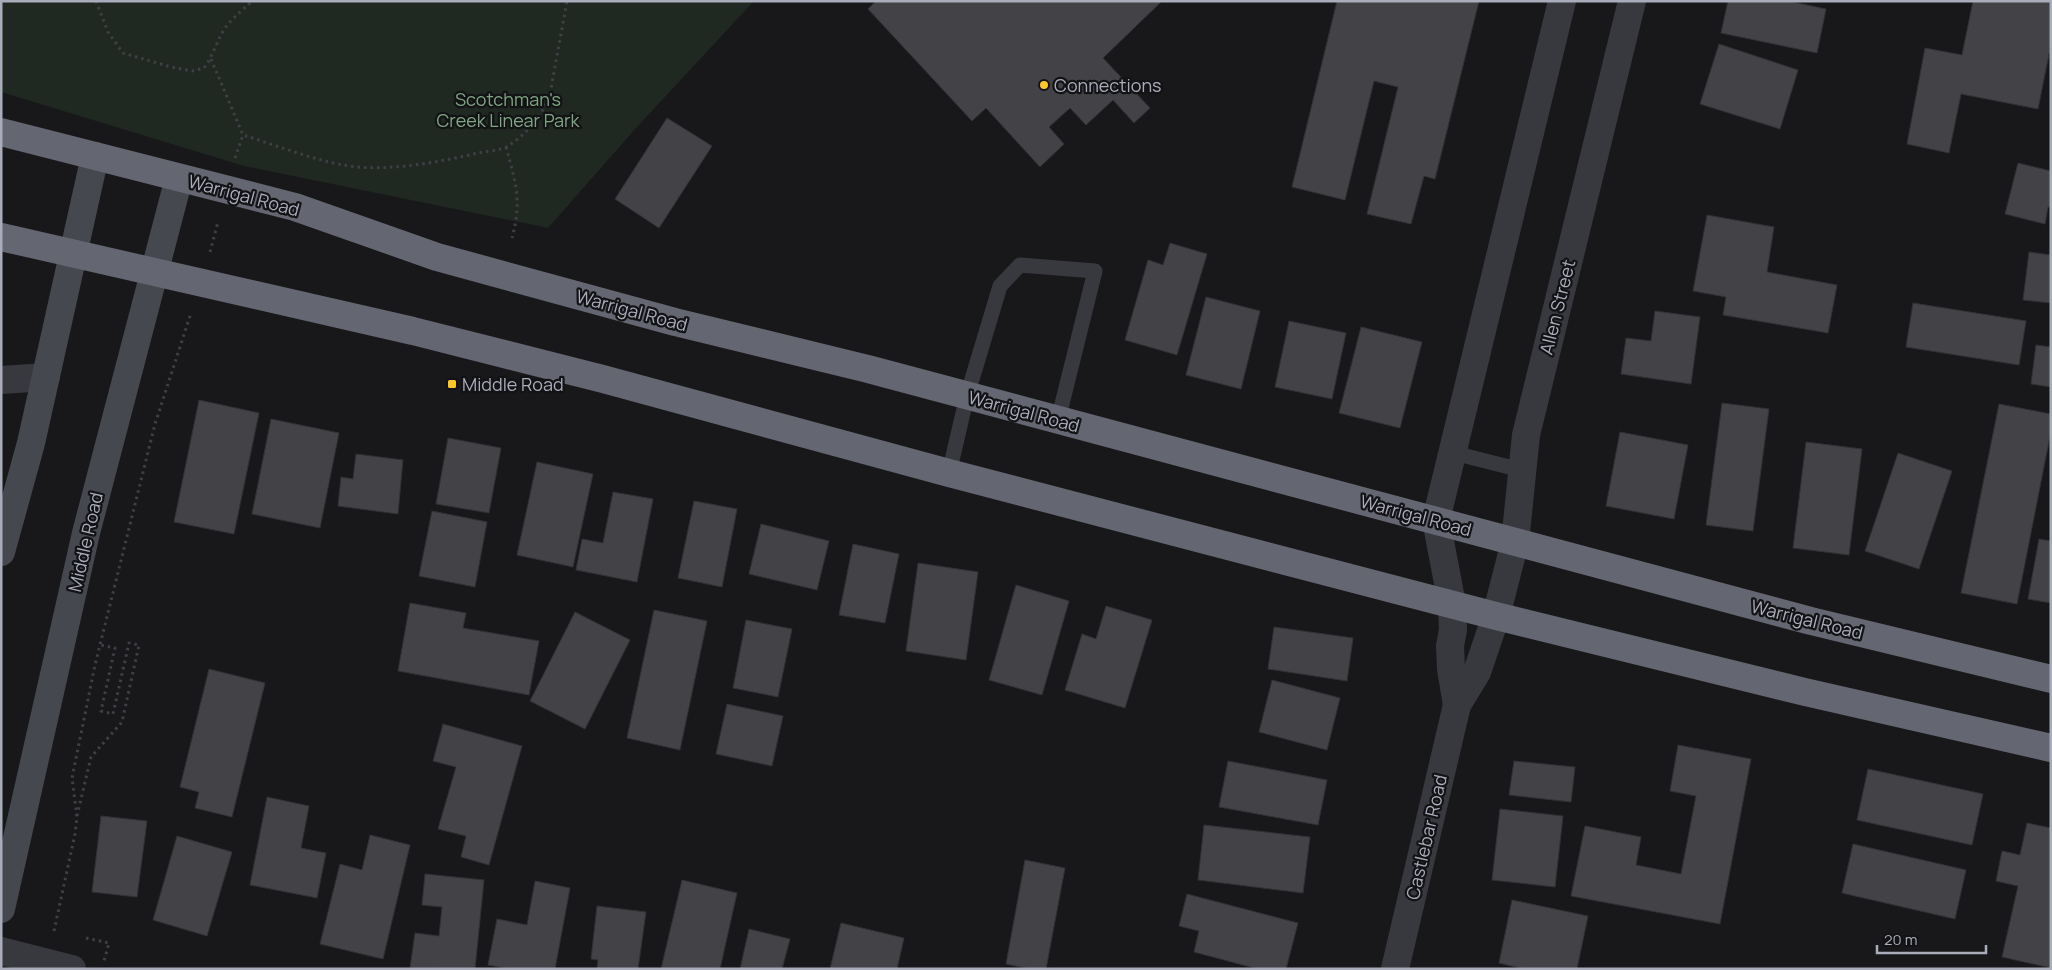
<svg xmlns="http://www.w3.org/2000/svg" width="2052" height="970" viewBox="0 0 2052 970" font-family="Manrope,sans-serif">
  <style>
    .green { fill: #1f2821 }
    .building { fill: #424247; stroke: #323136 }
    .lines { fill: none; stroke-linecap: round; stroke-linejoin: round }
    .path { stroke: #3e4046; stroke-width: 3; stroke-dasharray: 2.5 4; stroke-linecap: butt }
    .lane { stroke: #38393f; stroke-width: 15 }
    .street { stroke: #38393f; stroke-width: 28 }
    .secondary { stroke: #46484f; stroke-width: 28 }
    .highway { stroke: #646671; stroke-width: 28 }
    .poi-dot { fill: #ffc62b; stroke: #131215; stroke-width: 2 }
    .labels { text-anchor: middle; dominant-baseline: central; stroke-width: 4.5; stroke-linejoin: round; paint-order: stroke }
    .poi-label { font-size: 18px; fill: #a9adbb; stroke: #131215; text-anchor: start }
    .park-label { font-size: 18px; fill: #7fa784; stroke: #131215 }
    .street-label { font-size: 18px; fill: #a9adbb; stroke: #131215 }
  </style>
  <rect width="100%" height="100%" fill="#18181a"/>
  <path class="green" d="M 1,1 L 754,1 L 637,127 L 548,228 L 244,166 L 1,92 Z"/>
  <g class="building">
    <path d="M 876,1 L 1162,1 L 1103,58 L 1150,108 L 1134,123 L 1113,100 L 1086,125 L 1070,108 L 1049,127 L 1064,144 L 1040,167 L 986,108 L 972,121 L 868,9 Z"/>
    <path d="M 1337,1 L 1479,1 L 1435,179 L 1424,176 L 1411,224 L 1367,214 L 1398,87 L 1374,81 L 1345,200 L 1292,187 Z"/>
    <path d="M 1728,1 L 1788,1 L 1826,9 L 1817,53 L 1721,33 Z"/>
    <path d="M 1973,1 L 2051,1 L 2051,44 L 2038,109 L 1961,94 L 1949,153 L 1907,144 L 1925,48 L 1962,55 Z"/>
    <path d="M 1719,44 L 1798,70 L 1780,129 L 1700,104 Z"/>
    <path d="M 667,118 L 712,146 L 659,228 L 615,199 Z"/>
    <path d="M 2018,163 L 2051,171 L 2051,207 L 2048,207 L 2045,224 L 2005,214 Z"/>
    <path d="M 1707,215 L 1774,227 L 1767,272 L 1837,285 L 1828,333 L 1723,315 L 1726,297 L 1693,291 Z"/>
    <path d="M 1170,243 L 1207,254 L 1177,355 L 1125,340 L 1148,260 L 1163,265 Z"/>
    <path d="M 2029,252 L 2051,255 L 2051,303 L 2023,300 Z"/>
    <path d="M 1206,297 L 1260,311 L 1241,389 L 1186,375 Z"/>
    <path d="M 1913,303 L 2026,321 L 2019,365 L 1906,347 Z"/>
    <path d="M 1655,311 L 1700,317 L 1691,384 L 1621,374 L 1626,338 L 1651,341 Z"/>
    <path d="M 1289,321 L 1346,333 L 1332,399 L 1275,387 Z"/>
    <path d="M 1361,327 L 1422,342 L 1400,428 L 1339,413 Z"/>
    <path d="M 2036,345 L 2051,347 L 2051,387 L 2031,384 Z"/>
    <path d="M 199,400 L 259,413 L 234,534 L 174,522 Z"/>
    <path d="M 1722,403 L 1769,409 L 1753,531 L 1706,525 Z"/>
    <path d="M 1999,404 L 2051,414 L 2051,431 L 2017,604 L 1961,593 Z"/>
    <path d="M 271,419 L 339,433 L 320,528 L 252,514 Z"/>
    <path d="M 1620,432 L 1688,445 L 1674,519 L 1606,506 Z"/>
    <path d="M 448,438 L 501,448 L 489,513 L 436,504 Z"/>
    <path d="M 1806,442 L 1862,449 L 1849,555 L 1793,548 Z"/>
    <path d="M 1898,453 L 1952,471 L 1919,569 L 1865,551 Z"/>
    <path d="M 356,454 L 403,460 L 398,514 L 338,506 L 341,477 L 353,479 Z"/>
    <path d="M 537,462 L 593,474 L 573,567 L 517,555 Z"/>
    <path d="M 613,492 L 653,499 L 637,582 L 576,570 L 582,539 L 603,543 Z"/>
    <path d="M 694,501 L 737,509 L 722,587 L 678,578 Z"/>
    <path d="M 432,511 L 487,522 L 475,587 L 419,576 Z"/>
    <path d="M 761,524 L 829,541 L 817,590 L 749,574 Z"/>
    <path d="M 2039,539 L 2051,541 L 2051,603 L 2028,599 Z"/>
    <path d="M 853,544 L 899,554 L 885,623 L 839,615 Z"/>
    <path d="M 918,563 L 978,572 L 966,660 L 906,651 Z"/>
    <path d="M 1016,585 L 1069,601 L 1042,695 L 989,680 Z"/>
    <path d="M 410,603 L 466,613 L 463,628 L 539,641 L 529,695 L 398,671 Z"/>
    <path d="M 1106,606 L 1152,620 L 1125,708 L 1065,690 L 1082,634 L 1096,639 Z"/>
    <path d="M 654,610 L 707,621 L 680,750 L 627,738 Z"/>
    <path d="M 575,612 L 630,640 L 585,729 L 530,701 Z"/>
    <path d="M 746,620 L 792,629 L 778,697 L 733,688 Z"/>
    <path d="M 1274,627 L 1353,638 L 1347,681 L 1268,669 Z"/>
    <path d="M 209,669 L 265,683 L 232,817 L 195,808 L 199,792 L 180,787 Z"/>
    <path d="M 1272,680 L 1340,698 L 1327,750 L 1259,732 Z"/>
    <path d="M 727,704 L 783,716 L 772,766 L 716,754 Z"/>
    <path d="M 443,724 L 522,746 L 489,865 L 461,857 L 466,836 L 438,829 L 456,767 L 433,761 Z"/>
    <path d="M 1678,745 L 1751,759 L 1720,924 L 1571,896 L 1585,826 L 1641,837 L 1636,865 L 1681,874 L 1696,796 L 1670,791 Z"/>
    <path d="M 1228,761 L 1327,780 L 1318,825 L 1219,807 Z"/>
    <path d="M 1514,761 L 1575,767 L 1571,802 L 1509,795 Z"/>
    <path d="M 1868,769 L 1983,794 L 1972,845 L 1857,820 Z"/>
    <path d="M 267,797 L 309,806 L 301,848 L 326,853 L 317,898 L 250,885 Z"/>
    <path d="M 1500,809 L 1563,816 L 1555,887 L 1492,880 Z"/>
    <path d="M 101,816 L 147,821 L 137,897 L 92,892 Z"/>
    <path d="M 2027,823 L 2051,828 L 2051,968 L 2002,957 L 2018,886 L 1996,881 L 2002,851 L 2020,855 Z"/>
    <path d="M 1204,825 L 1310,837 L 1303,893 L 1198,880 Z"/>
    <path d="M 370,835 L 410,845 L 383,959 L 320,944 L 340,864 L 362,870 Z"/>
    <path d="M 177,836 L 232,852 L 207,936 L 153,920 Z"/>
    <path d="M 1853,844 L 1966,870 L 1955,919 L 1842,893 Z"/>
    <path d="M 1025,860 L 1065,868 L 1046,969 L 1030,969 L 1006,964 Z"/>
    <path d="M 425,874 L 484,880 L 475,969 L 410,968 L 415,933 L 439,936 L 442,907 L 422,905 Z"/>
    <path d="M 682,880 L 737,893 L 720,969 L 661,969 Z"/>
    <path d="M 535,881 L 570,888 L 555,969 L 510,969 L 488,965 L 497,919 L 527,925 Z"/>
    <path d="M 1187,894 L 1298,923 L 1286,969 L 1258,969 L 1194,952 L 1199,931 L 1179,926 Z"/>
    <path d="M 1512,900 L 1588,916 L 1577,969 L 1524,969 L 1499,963 Z"/>
    <path d="M 597,906 L 646,912 L 638,969 L 597,969 L 598,960 L 591,959 Z"/>
    <path d="M 841,923 L 904,938 L 897,969 L 830,969 Z"/>
    <path d="M 749,929 L 790,939 L 782,969 L 740,969 Z"/>
  </g>
  <g class="lines">
    <g class="path">
      <path d="M 96,1 L 108,32 L 123,53 L 171,67 L 192,71 L 204,68 C 212,57 216,44 222,33 C 229,20 242,11 252,1"/>
      <path d="M 211,59 L 243,135 C 279,146 320,163 357,167 C 398,170 439,162 478,153 C 487,151 500,151 508,146 C 527,134 543,115 550,94 L 567,1"/>
      <path d="M 506,147 C 516,183 522,201 512,238"/>
      <path d="M 235,158 L 243,135"/>
      <path d="M 210,252 L 218,222"/>
      <path d="M 77,816 L 91,757 L 122,722 L 139,645 L 129,643 L 113,714 L 101,711 L 115,648 L 100,645"/>
      <path d="M 54,931 L 75,834 L 77,817 L 72,778 L 95,665 L 155,424 L 191,313"/>
      <path d="M 86,938 L 109,943 L 104,961"/>
    </g>
    <g class="lane">
      <path d="M 1454,453 L 1521,470"/>
      <path d="M 949,473 L 967,396 L 1000,286 L 1020,265 L 1095,271 L 1058,420"/>
    </g>
    <g class="street">
      <path d="M 1,380 L 46,377"/>
      <path d="M 1457,705 L 1451,669 L 1450,646 L 1453,630 L 1452,604 L 1436,520 L 1562,1"/>
      <path d="M 1,951 L 72,969"/>
      <path d="M 1395,969 L 1457,705 L 1477,672 L 1496,616 L 1515,542 L 1526,435 L 1632,1"/>
    </g>
    <g class="secondary">
      <path d="M 1,552 L 31,443 L 95,156"/>
      <path d="M 1,909 L 86,533 L 179,178"/>
    </g>
    <g class="highway">
      <path d="M 1,132 L 295,207 L 437,257 L 675,322 L 868,369 L 1811,621 L 2051,679"/>
      <path d="M 1,237 L 413,331 L 603,379 L 949,473 L 1496,616 L 1805,692 L 2051,748"/>
    </g>
  </g>
  <g class="poi-dot">
    <circle cx="1044" cy="85" r="5"/>
    <rect x="447" y="379" width="10" height="10" rx="2.5"/>
  </g>
  <g class="labels">
    <g class="poi-label">
      <text x="1054" y="85">Connections</text>
      <text x="462" y="384">Middle Road</text>
    </g>
    <g class="park-label">
      <text x="508" y="99">Scotchman's<tspan x="508" dy="21">Creek Linear Park</tspan></text>
    </g>
    <g class="street-label">
      <text transform="translate(244 195) rotate(15)">Warrigal Road</text>
      <text transform="translate(1557 307) rotate(-76)">Allen Street</text>
      <text transform="translate(632 310) rotate(15)">Warrigal Road</text>
      <text transform="translate(1024 411) rotate(15)">Warrigal Road</text>
      <text transform="translate(1416 515) rotate(15)">Warrigal Road</text>
      <text transform="translate(85 542) rotate(-77)">Middle Road</text>
      <text transform="translate(1807 619) rotate(14)">Warrigal Road</text>
      <text transform="translate(1426 837) rotate(-77)">Castlebar Road</text>
    </g>
  </g>
  <rect width="2052" height="970" fill="none" stroke="#a9adbb" stroke-width="5"/>
  <path d="M1877 945v8h109v-8" fill="none" stroke="#a9adbb" stroke-width="2.5"/>
  <text x="1884" y="945" font-size="15" fill="#a9adbb" stroke="#131215" stroke-width="4" paint-order="stroke">20 m</text>
</svg>
